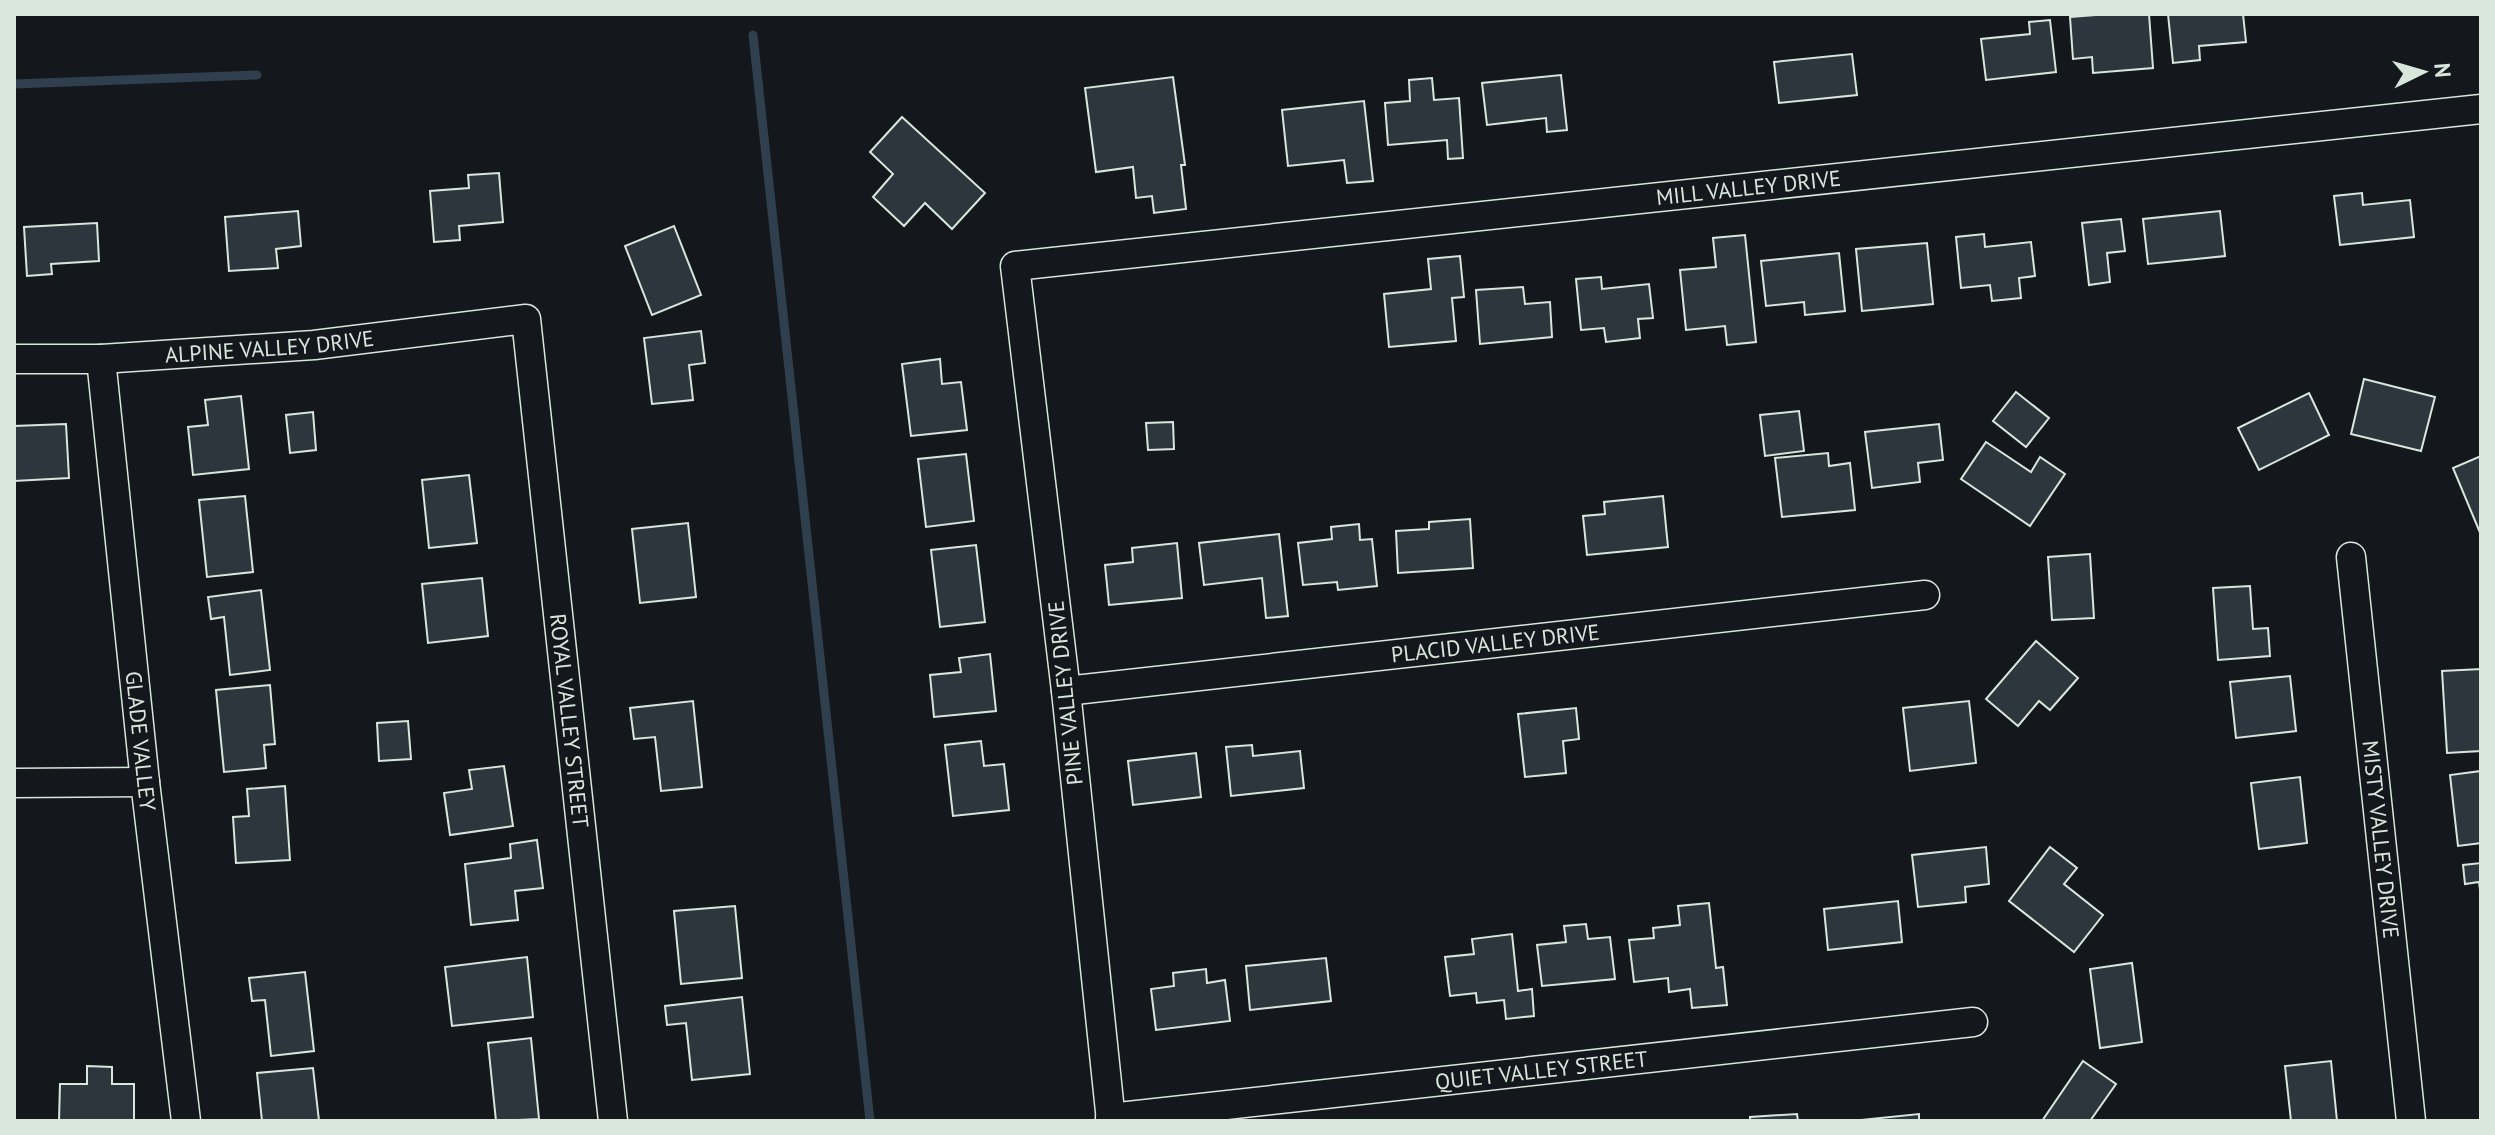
<svg xmlns="http://www.w3.org/2000/svg" width="2495" height="1135" viewBox="0 0 2495 1135" font-family="'PT Sans',sans-serif">
  <style>
    .lines { fill: none; stroke-linecap: round; stroke-linejoin: round }
    .stream { stroke: #2f3f4d; stroke-width: 9 }
    .building { fill: #2c363c; stroke: #d8e6dc; stroke-width: 2 }
    .street-casing { stroke: #d8e6dc; stroke-width: 31 }
    .street { stroke: #14181c; stroke-width: 28 }
    .labels { text-anchor: middle; dominant-baseline: central; stroke-width: 6; stroke-linejoin: round; paint-order: stroke }
    .street-label { font-size: 22px; fill: #d8e6dc; stroke: #14181c }
  </style>
  <rect width="100%" height="100%" fill="#14181c"/>
  <g class="lines">
    <g class="stream">
      <path d="M 753,35 L 870,1121"/>
      <path d="M 14,84 L 257,75"/>
    </g>
  </g>
  <g class="building">
    <path d="M 2109,14 L 2149,14 L 2153,68 L 2093,73 L 2092,57 L 2073,59 L 2070,17 Z"/>
    <path d="M 2168,14 L 2243,14 L 2246,42 L 2199,46 L 2200,60 L 2173,63 Z"/>
    <path d="M 2050,20 L 2056,72 L 1986,80 L 1981,39 L 2030,34 L 2029,22 Z"/>
    <path d="M 1852,54 L 1857,95 L 1779,103 L 1774,62 Z"/>
    <path d="M 1561,75 L 1567,130 L 1547,132 L 1546,118 L 1487,125 L 1482,83 Z"/>
    <path d="M 1173,77 L 1185,165 L 1181,165 L 1186,209 L 1154,213 L 1152,196 L 1136,198 L 1133,167 L 1096,172 L 1085,88 Z"/>
    <path d="M 1432,78 L 1434,100 L 1459,98 L 1463,158 L 1448,159 L 1447,140 L 1388,145 L 1385,103 L 1410,101 L 1409,80 Z"/>
    <path d="M 1364,101 L 1373,181 L 1347,183 L 1344,160 L 1288,166 L 1282,110 Z"/>
    <path d="M 902,117 L 985,193 L 952,229 L 925,203 L 904,226 L 873,197 L 893,174 L 870,152 Z"/>
    <path d="M 499,173 L 503,222 L 459,226 L 460,240 L 434,242 L 430,191 L 469,188 L 468,175 Z"/>
    <path d="M 2362,193 L 2363,205 L 2410,200 L 2414,237 L 2340,245 L 2334,196 Z"/>
    <path d="M 298,211 L 301,246 L 276,249 L 278,268 L 229,271 L 225,217 Z"/>
    <path d="M 2220,211 L 2225,256 L 2148,264 L 2143,219 Z"/>
    <path d="M 2121,219 L 2125,251 L 2107,253 L 2110,282 L 2089,285 L 2082,223 Z"/>
    <path d="M 97,223 L 99,261 L 51,264 L 52,274 L 27,276 L 24,227 Z"/>
    <path d="M 674,226 L 701,295 L 652,315 L 625,246 Z"/>
    <path d="M 1984,234 L 1985,247 L 2031,242 L 2035,276 L 2019,278 L 2021,298 L 1992,301 L 1990,285 L 1961,288 L 1956,237 Z"/>
    <path d="M 1745,235 L 1756,342 L 1727,345 L 1725,326 L 1686,330 L 1680,270 L 1716,267 L 1713,238 Z"/>
    <path d="M 1927,243 L 1933,304 L 1862,311 L 1856,249 Z"/>
    <path d="M 1839,253 L 1845,311 L 1805,315 L 1804,302 L 1766,306 L 1761,261 Z"/>
    <path d="M 1460,256 L 1464,297 L 1452,298 L 1456,341 L 1389,347 L 1384,294 L 1431,289 L 1428,259 Z"/>
    <path d="M 1601,277 L 1602,289 L 1649,284 L 1653,318 L 1638,319 L 1640,338 L 1606,342 L 1604,328 L 1581,330 L 1576,279 Z"/>
    <path d="M 1523,287 L 1525,304 L 1550,302 L 1552,337 L 1480,344 L 1476,290 Z"/>
    <path d="M 701,331 L 705,363 L 689,365 L 693,400 L 652,404 L 644,338 Z"/>
    <path d="M 940,359 L 942,384 L 961,382 L 967,430 L 911,436 L 902,364 Z"/>
    <path d="M 2364,379 L 2435,397 L 2421,451 L 2351,434 Z"/>
    <path d="M 2016,392 L 2049,418 L 2026,447 L 1993,421 Z"/>
    <path d="M 2309,393 L 2329,435 L 2259,470 L 2238,428 Z"/>
    <path d="M 241,396 L 249,469 L 193,475 L 188,427 L 208,425 L 205,400 Z"/>
    <path d="M 1799,411 L 1804,451 L 1765,456 L 1760,415 Z"/>
    <path d="M 313,412 L 316,450 L 290,453 L 286,415 Z"/>
    <path d="M 1173,422 L 1174,449 L 1148,450 L 1146,423 Z"/>
    <path d="M 66,424 L 69,478 L 14,481 L 14,426 Z"/>
    <path d="M 1939,424 L 1943,460 L 1918,463 L 1920,482 L 1872,488 L 1865,432 Z"/>
    <path d="M 1986,442 L 2031,472 L 2040,457 L 2065,474 L 2030,526 L 1961,479 Z"/>
    <path d="M 1828,453 L 1829,466 L 1850,463 L 1855,510 L 1782,517 L 1775,458 Z"/>
    <path d="M 966,454 L 974,521 L 926,527 L 918,459 Z"/>
    <path d="M 2481,456 L 2481,535 L 2453,468 Z"/>
    <path d="M 469,475 L 477,543 L 429,548 L 422,480 Z"/>
    <path d="M 245,496 L 253,572 L 207,577 L 199,500 Z"/>
    <path d="M 1663,496 L 1668,547 L 1587,555 L 1583,516 L 1605,514 L 1604,502 Z"/>
    <path d="M 1470,519 L 1473,568 L 1398,573 L 1396,531 L 1429,529 L 1429,522 Z"/>
    <path d="M 688,523 L 696,597 L 640,603 L 632,529 Z"/>
    <path d="M 1359,524 L 1360,540 L 1372,539 L 1377,586 L 1338,590 L 1337,582 L 1303,585 L 1298,543 L 1332,539 L 1331,527 Z"/>
    <path d="M 1279,534 L 1288,616 L 1266,618 L 1262,578 L 1204,585 L 1199,543 Z"/>
    <path d="M 1177,543 L 1182,598 L 1109,605 L 1105,565 L 1133,562 L 1132,548 Z"/>
    <path d="M 976,545 L 985,622 L 940,627 L 931,550 Z"/>
    <path d="M 2090,554 L 2094,618 L 2052,620 L 2048,557 Z"/>
    <path d="M 482,578 L 488,636 L 428,643 L 422,584 Z"/>
    <path d="M 2250,586 L 2253,629 L 2268,628 L 2270,656 L 2218,660 L 2213,588 Z"/>
    <path d="M 261,590 L 270,670 L 230,675 L 224,617 L 211,619 L 208,597 Z"/>
    <path d="M 2036,641 L 2078,678 L 2050,710 L 2039,701 L 2018,726 L 1986,699 Z"/>
    <path d="M 990,654 L 996,711 L 934,717 L 930,675 L 961,672 L 959,658 Z"/>
    <path d="M 2481,669 L 2481,751 L 2447,753 L 2442,671 Z"/>
    <path d="M 2290,676 L 2296,731 L 2236,738 L 2230,682 Z"/>
    <path d="M 270,685 L 275,744 L 264,745 L 266,768 L 224,772 L 216,690 Z"/>
    <path d="M 693,701 L 702,787 L 661,791 L 655,737 L 634,739 L 630,708 Z"/>
    <path d="M 1969,701 L 1976,763 L 1910,771 L 1903,708 Z"/>
    <path d="M 1576,708 L 1579,739 L 1563,741 L 1566,773 L 1525,777 L 1518,714 Z"/>
    <path d="M 408,721 L 411,759 L 379,761 L 377,723 Z"/>
    <path d="M 981,741 L 984,766 L 1004,764 L 1009,810 L 953,816 L 945,745 Z"/>
    <path d="M 1252,745 L 1253,756 L 1300,751 L 1304,788 L 1231,796 L 1226,747 Z"/>
    <path d="M 1196,753 L 1201,797 L 1133,805 L 1128,761 Z"/>
    <path d="M 504,766 L 513,826 L 450,835 L 444,793 L 472,789 L 469,770 Z"/>
    <path d="M 2481,771 L 2481,843 L 2458,846 L 2450,775 Z"/>
    <path d="M 2300,777 L 2307,843 L 2259,849 L 2251,783 Z"/>
    <path d="M 285,786 L 290,860 L 236,863 L 233,817 L 249,816 L 247,789 Z"/>
    <path d="M 537,840 L 543,888 L 515,891 L 518,920 L 471,925 L 465,864 L 511,858 L 510,844 Z"/>
    <path d="M 1986,847 L 1989,884 L 1965,887 L 1966,902 L 1918,907 L 1912,855 Z"/>
    <path d="M 2050,847 L 2077,868 L 2064,884 L 2103,915 L 2074,952 L 2009,901 Z"/>
    <path d="M 2481,863 L 2481,897 L 2479,882 L 2465,884 L 2463,865 Z"/>
    <path d="M 1898,901 L 1902,942 L 1828,950 L 1824,909 Z"/>
    <path d="M 1709,903 L 1716,968 L 1723,967 L 1727,1005 L 1692,1008 L 1690,989 L 1669,992 L 1668,978 L 1634,982 L 1629,940 L 1654,938 L 1653,928 L 1680,925 L 1678,906 Z"/>
    <path d="M 735,906 L 742,978 L 681,984 L 674,911 Z"/>
    <path d="M 1586,924 L 1588,939 L 1610,937 L 1615,979 L 1542,986 L 1537,945 L 1566,942 L 1564,926 Z"/>
    <path d="M 1512,934 L 1518,991 L 1532,989 L 1534,1016 L 1506,1019 L 1504,1000 L 1477,1003 L 1476,993 L 1450,996 L 1445,957 L 1474,954 L 1472,939 Z"/>
    <path d="M 527,957 L 533,1017 L 452,1026 L 445,967 Z"/>
    <path d="M 1326,958 L 1331,1001 L 1250,1010 L 1246,966 Z"/>
    <path d="M 2132,963 L 2142,1042 L 2100,1048 L 2090,969 Z"/>
    <path d="M 1206,969 L 1207,983 L 1225,980 L 1230,1021 L 1156,1030 L 1151,989 L 1174,986 L 1173,973 Z"/>
    <path d="M 305,972 L 314,1051 L 271,1056 L 265,1000 L 252,1001 L 249,978 Z"/>
    <path d="M 742,997 L 750,1074 L 692,1080 L 686,1023 L 667,1025 L 665,1006 Z"/>
    <path d="M 531,1038 L 539,1119 L 496,1121 L 488,1043 Z"/>
    <path d="M 2083,1061 L 2116,1084 L 2090,1121 L 2042,1121 Z"/>
    <path d="M 2331,1061 L 2337,1121 L 2291,1121 L 2285,1066 Z"/>
    <path d="M 87,1066 L 112,1067 L 112,1084 L 134,1084 L 134,1121 L 59,1121 L 60,1084 L 87,1084 Z"/>
    <path d="M 313,1068 L 319,1121 L 262,1121 L 257,1073 Z"/>
    <path d="M 1797,1114 L 1798,1121 L 1750,1121 L 1750,1117 Z"/>
    <path d="M 1919,1114 L 1919,1121 L 1851,1121 Z"/>
  </g>
  <g class="lines">
    <defs>
      <g id="street">
        <path id="s1" d="M 14,359 L 101,359 L 314,345 L 526,319 L 613,1121"/>
        <path id="s2" d="M 101,359 L 145,782 L 186,1121"/>
        <path id="s3" d="M 2351,557 L 2411,1121"/>
        <path id="s4" d="M 1066,691 L 1925,595"/>
        <path d="M 14,783 L 145,782"/>
        <path id="s5" d="M 1110,1118 L 1973,1022"/>
        <path id="s6" d="M 1111,1121 L 1066,691 L 1015,266 L 2481,109"/>
      </g>
    </defs>
    <use href="#street" class="street-casing"/>
    <use href="#street" class="street"/>
  </g>
  <g class="labels">
    <g class="street-label">
      <text stroke="none"><textPath href="#s6" startOffset="1598">MILL VALLEY DRIVE</textPath></text>
      <text stroke="none"><textPath href="#s1" startOffset="256">ALPINE VALLEY DRIVE</textPath></text>
      <text stroke="none"><textPath href="#s4" startOffset="432">PLACID VALLEY DRIVE</textPath></text>
      <text transform="translate(1065 693) rotate(-96)">PINE VALLEY DRIVE</text>
      <text stroke="none"><textPath href="#s1" startOffset="918">ROYAL VALLEY STREET</textPath></text>
      <text stroke="none"><textPath href="#s2" startOffset="384">GLADE VALLEY</textPath></text>
      <text stroke="none"><textPath href="#s3" startOffset="284">MISTY VALLEY DRIVE</textPath></text>
      <text stroke="none"><textPath href="#s5" startOffset="434">QUIET VALLEY STREET</textPath></text>
    </g>
  </g>
  <rect width="2495" height="1135" fill="none" stroke="#d8e6dc" stroke-width="32"/>
  <g transform="translate(2423 72) rotate(85)" stroke="#14181c" stroke-width="6" paint-order="stroke">
  <path d="M0-6L14 30L0 20L-14 30Z" fill="#d8e6dc"/>
  <text y="-12" font-size="22" font-weight="bold" text-anchor="middle" fill="#d8e6dc">N</text>
  </g>
</svg>
